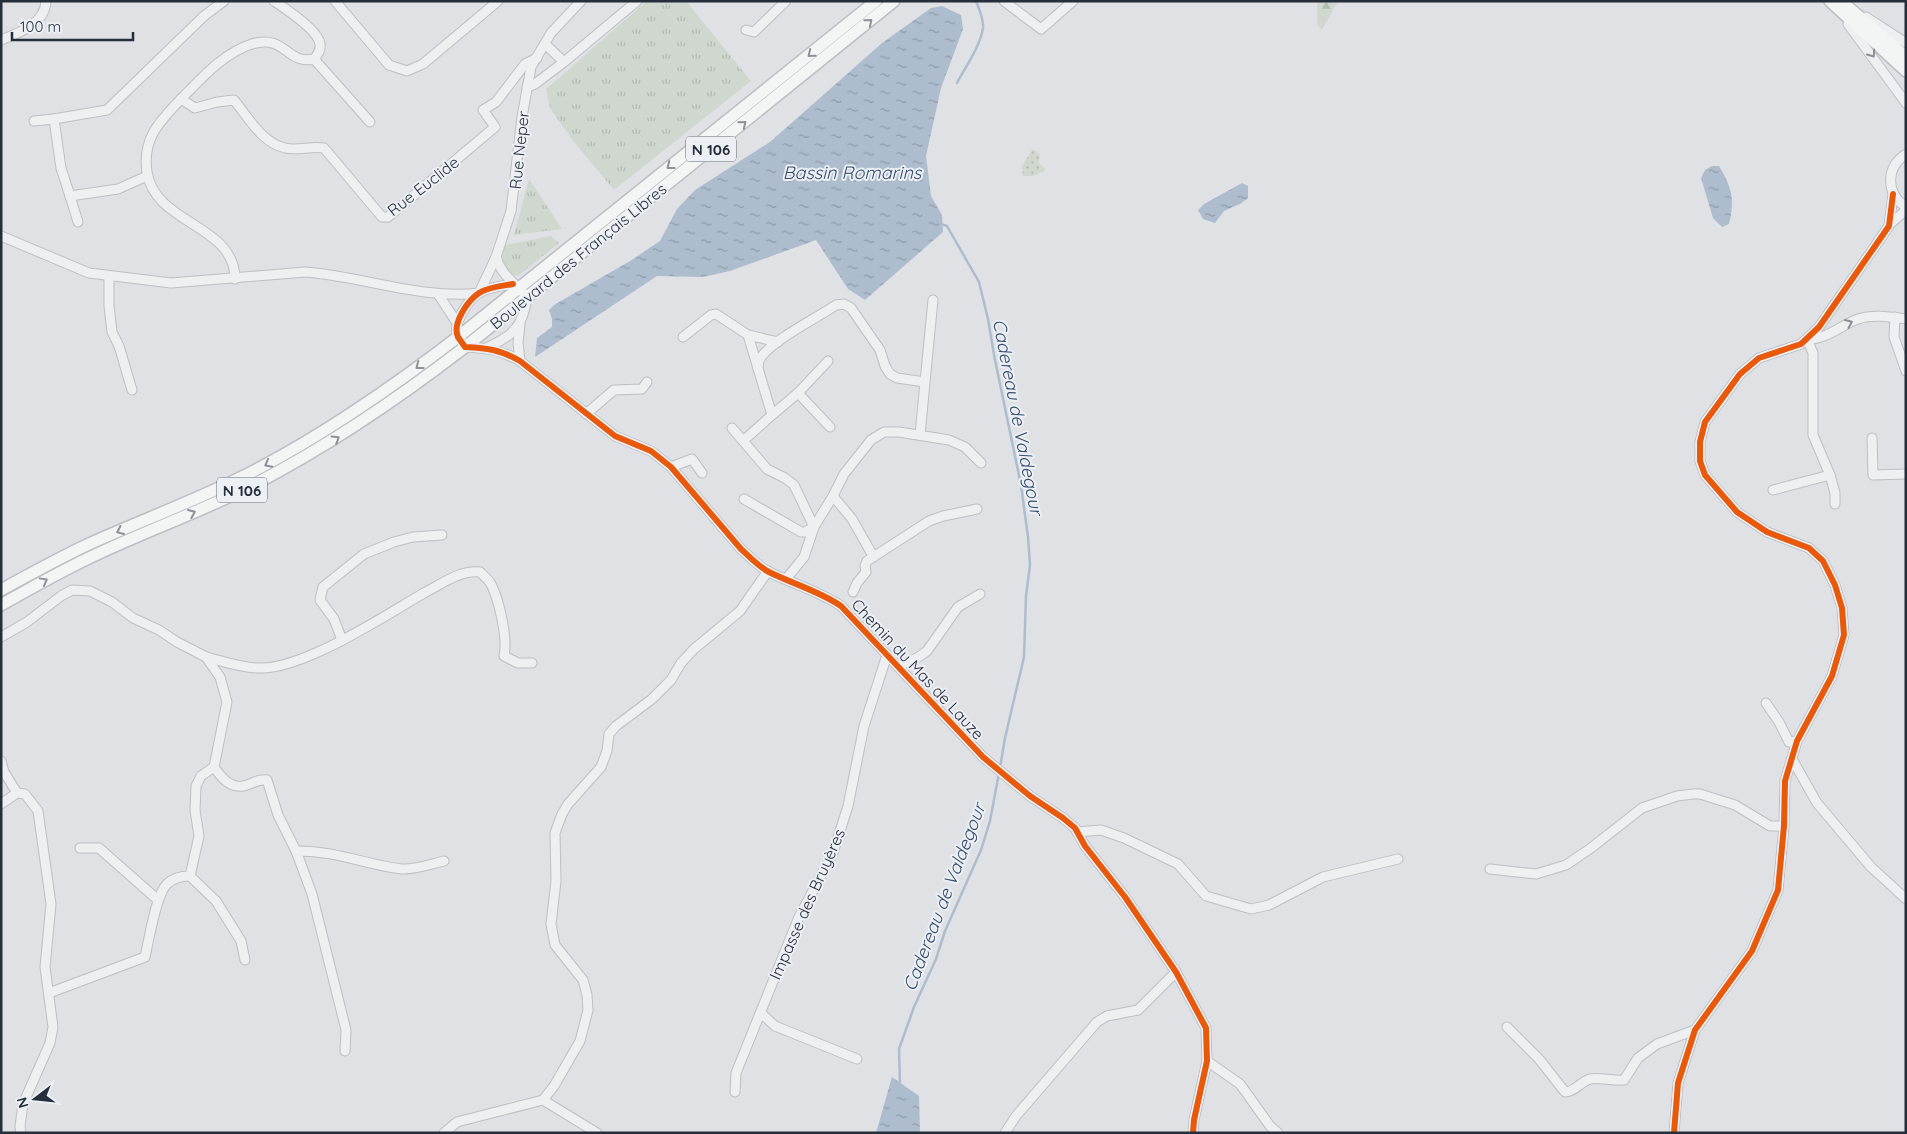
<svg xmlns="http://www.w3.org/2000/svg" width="1907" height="1134" viewBox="0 0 1907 1134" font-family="Quicksand,sans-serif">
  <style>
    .grass { fill: url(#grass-tufts) }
    .forest { fill: url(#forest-firs) }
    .park { fill: url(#park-dots) }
    .water { fill: url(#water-ripples) }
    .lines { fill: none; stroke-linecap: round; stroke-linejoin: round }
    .stream { stroke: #aebdce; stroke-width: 2.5 }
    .minor-casing { stroke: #bdbfc2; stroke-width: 11 }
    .major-casing { stroke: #bcbec1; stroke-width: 14 }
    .minor { stroke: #eeeff0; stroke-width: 9 }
    .major { stroke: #f3f4f4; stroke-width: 11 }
    .cycleway-casing { stroke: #eceff4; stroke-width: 9 }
    .cycleway { stroke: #e8590c; stroke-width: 6 }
    .oneway { stroke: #8d9198 }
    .oneway2 { stroke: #8a8e96 }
    .labels { text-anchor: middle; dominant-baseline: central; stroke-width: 4; stroke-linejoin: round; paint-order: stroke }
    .shield { fill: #eceff4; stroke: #626872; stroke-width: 1 }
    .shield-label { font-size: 15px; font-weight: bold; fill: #272e3b }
    .street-label { font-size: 16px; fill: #272e3b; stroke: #eceff4 }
    .water-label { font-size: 18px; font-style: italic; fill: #344d6c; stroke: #eceff4 }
  </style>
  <defs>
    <pattern id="grass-tufts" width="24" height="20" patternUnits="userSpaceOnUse" patternTransform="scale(1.25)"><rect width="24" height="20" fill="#d0d7cf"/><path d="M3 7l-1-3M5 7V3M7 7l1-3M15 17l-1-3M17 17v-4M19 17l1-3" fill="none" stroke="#b3b9b3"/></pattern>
    <pattern id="forest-firs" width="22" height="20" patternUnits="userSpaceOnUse" patternTransform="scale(1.25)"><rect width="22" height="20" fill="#d0d7cf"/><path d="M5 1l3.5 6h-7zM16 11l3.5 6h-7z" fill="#b3b9b3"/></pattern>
    <pattern id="park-dots" width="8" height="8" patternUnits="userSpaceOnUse" patternTransform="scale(1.25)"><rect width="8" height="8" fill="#d0d7cf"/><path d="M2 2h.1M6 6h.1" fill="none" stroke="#b3b9b3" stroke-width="1.8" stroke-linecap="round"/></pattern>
    <pattern id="water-ripples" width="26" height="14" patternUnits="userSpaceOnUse" patternTransform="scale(1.25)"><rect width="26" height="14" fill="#aebdce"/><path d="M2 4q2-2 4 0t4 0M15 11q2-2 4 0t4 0" fill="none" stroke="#8e9aa8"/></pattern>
  </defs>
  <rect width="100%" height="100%" fill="#dfe1e4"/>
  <g class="grass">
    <path d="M 647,1 L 686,1 L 751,81 L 614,190 L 574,142 L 550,108 L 546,89 Z"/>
    <path d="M 529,179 L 562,229 L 514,235 Z"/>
    <path d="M 551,236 L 559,243 L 518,276 L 508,273 C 503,264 499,254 506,245 Z"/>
  </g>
  <path class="forest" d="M 1317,1 L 1338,1 L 1322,30 L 1317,24 Z"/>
  <path class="park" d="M 1033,149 L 1040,154 L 1039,163 L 1046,170 L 1033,176 L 1023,176 L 1022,166 Z"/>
  <g class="water">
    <path d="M 942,6 L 961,15 L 963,29 L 941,88 L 926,156 L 931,196 L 942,215 L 943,232 L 865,300 L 848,289 L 816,240 L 730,271 L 703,277 L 657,276 L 535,357 L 537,338 L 552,327 L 552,319 L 549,310 L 554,305 L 630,261 L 660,241 L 677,209 L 695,190 L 770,142 L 882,43 L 931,8 Z"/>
    <path d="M 1712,166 L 1719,166 C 1732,188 1735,199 1729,224 L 1722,227 L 1713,218 L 1701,178 L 1705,170 Z"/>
    <path d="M 1242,183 L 1248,186 L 1248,198 L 1240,204 L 1224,211 L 1215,223 L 1203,219 L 1198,210 L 1204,204 Z"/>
    <path d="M 892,1077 L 919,1096 L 920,1133 L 876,1133 Z"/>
  </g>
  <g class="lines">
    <g class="stream">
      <path d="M 957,83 C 966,66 980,47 983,28 C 984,19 979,9 976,1"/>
      <path d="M 941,224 L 947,226 L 979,282 L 988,319 L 994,355 L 1021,485 L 1028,537 L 1030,565 L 1026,596 L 1024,657 L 1005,738 L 1000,768"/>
      <path d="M 900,1086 L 899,1049 L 914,1007 L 936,959 L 945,931 L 981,850 L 990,821 L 999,773"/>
    </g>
    <defs>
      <g id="minor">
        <path d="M 335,1 L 389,65 L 407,71 L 423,64 L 498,1"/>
        <path d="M 1004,1 L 1041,29 L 1073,1"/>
        <path d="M 1866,17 L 1906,43"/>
        <path d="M 1848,24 L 1906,103"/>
        <path d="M 746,30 L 754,32 L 786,1"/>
        <path d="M 1,40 C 19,33 45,24 46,1"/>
        <path d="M 545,44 L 564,62"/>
        <path d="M 314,59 L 370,122"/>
        <path d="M 527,87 L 535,84 L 564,62 L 637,1"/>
        <path d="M 181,99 L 195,108 L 217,102 L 234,100 C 248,117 262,143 285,148 C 296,151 311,146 324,148 L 382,217 L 388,217 L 495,127 L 483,110 L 496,102 L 525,64 L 537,58"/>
        <path d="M 34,121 L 54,119"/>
        <path d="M 1906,154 C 1885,168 1886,194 1906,207"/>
        <path d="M 147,176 L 118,189 L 70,196 L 61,168 L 54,119 L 107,110 L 204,16 L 224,1"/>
        <path d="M 70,196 L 78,222"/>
        <path d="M 1889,225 L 1906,210"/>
        <path d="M 1,236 L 89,273 L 171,283 L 305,272 C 362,276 423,300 479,293"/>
        <path d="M 109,276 L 109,306 L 112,332 L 119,346 L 132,390"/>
        <path d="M 235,279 C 235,224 155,225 147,172 C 142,139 159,122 180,100 C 201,79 223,53 252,44 C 286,34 286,65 314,59 C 318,54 321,50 320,44 C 318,30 286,9 274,1"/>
        <path d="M 513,284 C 502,286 488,287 479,293 C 467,301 452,324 458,337 C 460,340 463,344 465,347 C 488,348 501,350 520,361 L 615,436 L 651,451 L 671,467 L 741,549 C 750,557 759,567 769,572 C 793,584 819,591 841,606 L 983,757 L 1030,796 L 1063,818 L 1075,828 L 1085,846 L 1125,897 L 1176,972 L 1206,1028 L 1207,1061 L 1194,1120 L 1193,1133"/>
        <path d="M 479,293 L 496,257 L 511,211 L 522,117 L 531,67 L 551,33 L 581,1"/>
        <path d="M 438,294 L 457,323"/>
        <path d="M 1895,317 L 1894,337 L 1906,371"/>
        <path d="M 683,337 L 711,315 L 716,314 L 748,335 L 778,342"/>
        <path d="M 1807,339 L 1813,353 L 1813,435 L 1830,475 L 1835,493 L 1835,504"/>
        <path d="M 1807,339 C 1826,340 1841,325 1858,319 C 1873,314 1891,317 1906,319"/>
        <path d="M 486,348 C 513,336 523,327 527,297 C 515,283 501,275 496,257"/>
        <path d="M 520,361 L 518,343 L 520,324"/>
        <path d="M 758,369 C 758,364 758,361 761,357 C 776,338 815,319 836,305 L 844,304 L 851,308 L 880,350 L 885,366 L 890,374 L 897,378 L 925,382 L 920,435"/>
        <path d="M 925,382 L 933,300"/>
        <path d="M 798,393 L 830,427"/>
        <path d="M 586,414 L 614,390 L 642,389 L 647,382"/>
        <path d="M 772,415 L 798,393 L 828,361"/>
        <path d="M 732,428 L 767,469 L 785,478 L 794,485 L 814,527 L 805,532 L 801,532 L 744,499"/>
        <path d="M 1872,438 L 1873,475 L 1906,474"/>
        <path d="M 743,441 L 772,415 L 748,335"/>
        <path d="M 671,467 L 692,459 L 702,473"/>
        <path d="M 1773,490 L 1830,475"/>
        <path d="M 833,496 L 852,519 L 873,556"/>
        <path d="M 786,579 L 804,557 L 814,527 L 833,496 L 844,474 L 871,440 L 884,432 L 899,432 L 949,440 L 965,447 L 981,463"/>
        <path d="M 853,592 L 857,583 L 866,572 L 865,566 L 867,561 L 929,521 L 943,516 L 977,509"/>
        <path d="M 1,637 L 27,622 L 61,596 L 72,590 L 90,591 L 112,602 L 133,618 L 159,630 L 177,642 L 206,657 L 220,677 L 227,702 L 214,767 C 221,777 229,788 243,786 C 252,785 257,778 267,780 L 278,815 L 296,851 L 312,894 L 346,1030 L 345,1051"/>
        <path d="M 342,640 L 334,619 L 320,600 L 323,587 L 364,554 L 394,542 L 413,537 L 442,535"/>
        <path d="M 206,657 C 222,661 241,668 258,668 C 303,670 384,616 424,593 C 442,584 459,570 480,572 C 484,576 488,579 491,584 C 499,600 508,638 504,656 L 518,663 L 532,663"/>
        <path d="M 898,666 L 917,658 L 927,651 L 958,607 L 980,594"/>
        <path d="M 1766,703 L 1779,722 L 1789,742 L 1797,741"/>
        <path d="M 1792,759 L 1817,803 L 1871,867 L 1906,899"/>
        <path d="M 1,761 L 4,772 L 17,793 L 25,794 L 38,811 L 51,904 L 45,967 L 53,1027 L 50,1043 L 23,1104 L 20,1126 L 21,1133"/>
        <path d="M 1,804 L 17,793"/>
        <path d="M 1077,832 L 1101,830 L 1124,838 L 1178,864 L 1206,896 L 1251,909 L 1269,905 L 1323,877 L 1398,859"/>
        <path d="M 80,848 L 99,848 L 158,900"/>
        <path d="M 296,851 C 334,850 366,865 402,869 C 415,870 431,864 444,861"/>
        <path d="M 1490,869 L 1536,874 L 1566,865 L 1591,848 L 1642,808 L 1677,796 L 1693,794 L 1700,794 L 1735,805 L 1770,826 L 1784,826"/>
        <path d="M 190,876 L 216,901 L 241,941 L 245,960"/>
        <path d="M 49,993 L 145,957 C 149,940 156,894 167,884 C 173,878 182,876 190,876 L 199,836 L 195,810 L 196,786 L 201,776 L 214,767"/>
        <path d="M 761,1013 L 775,1026 L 857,1059"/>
        <path d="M 1507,1027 L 1539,1059 L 1565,1092 C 1575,1092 1580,1082 1590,1079 C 1597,1077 1614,1081 1624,1080 L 1638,1058 L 1657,1044 L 1695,1030"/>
        <path d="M 1207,1061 L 1240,1084 L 1270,1126 L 1278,1133"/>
        <path d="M 735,1092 L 736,1073 L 799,917 L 833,853 L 848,806 L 864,726 L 887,655"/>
        <path d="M 543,1100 L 554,1086 L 580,1041 L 588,1010 L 587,995 L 583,980 L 555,945 L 551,924 L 556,881 L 555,833 L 562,814 L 568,804 L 601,767 L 607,751 L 609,734 L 616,726 L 652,699 L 671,680 L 681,663 L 694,649 L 740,611 L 768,571"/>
        <path d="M 444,1133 L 457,1122 L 543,1100 L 597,1133"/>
        <path d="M 1005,1133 L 1016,1116 L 1097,1022 L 1107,1016 L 1138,1010 L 1176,972"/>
        <path d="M 1674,1133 L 1678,1083 L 1695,1030 L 1752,951 L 1778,890 L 1784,826 L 1785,781 L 1797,741 L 1832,676 L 1844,635 L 1842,608 L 1835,585 L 1823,561 L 1809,548 L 1767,532 L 1737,512 L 1705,475 L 1700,461 L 1700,442 L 1705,422 L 1740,374 L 1759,358 L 1801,344 L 1819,327 L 1889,226 L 1893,194"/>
      </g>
      <g id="major">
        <path d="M 1830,1 L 1906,71"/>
        <path d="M 1841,1 L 1906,57"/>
        <path d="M 1,590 C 30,574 59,558 89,544 C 138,522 189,503 238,479 C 317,440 389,390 458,337 L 876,1"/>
        <path d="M 1,605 C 31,588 61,571 91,557 C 141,533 194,514 243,490 C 323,450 395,401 465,347 L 894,1"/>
      </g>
    </defs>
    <use href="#minor" class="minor-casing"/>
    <use href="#major" class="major-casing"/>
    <use href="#minor" class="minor"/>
    <use href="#major" class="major"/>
    <defs>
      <g id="cycleway">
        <path d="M 513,284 C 502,286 488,287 479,293 C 467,301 452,324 458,337 C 460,340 463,344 465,347 C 488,348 501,350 520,361 L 615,436 L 651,451 L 671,467 L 741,549 C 750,557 759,567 769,572 C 793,584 819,591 841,606 L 983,757 L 1030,796 L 1063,818 L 1075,828 L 1085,846 L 1125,897 L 1176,972 L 1206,1028 L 1207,1061 L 1194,1120 L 1193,1133"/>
        <path d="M 1674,1133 L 1678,1083 L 1695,1030 L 1752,951 L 1778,890 L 1784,826 L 1785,781 L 1797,741 L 1832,676 L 1844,635 L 1842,608 L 1835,585 L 1823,561 L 1809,548 L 1767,532 L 1737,512 L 1705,475 L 1700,461 L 1700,442 L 1705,422 L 1740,374 L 1759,358 L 1801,344 L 1819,327 L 1889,226 L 1893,194"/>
      </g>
    </defs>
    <use href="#cycleway" class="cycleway-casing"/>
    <use href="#cycleway" class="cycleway"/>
  </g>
  <defs><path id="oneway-chevron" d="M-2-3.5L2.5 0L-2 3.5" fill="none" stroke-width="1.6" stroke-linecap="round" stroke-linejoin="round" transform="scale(1.25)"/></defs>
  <g class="oneway">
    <use href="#oneway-chevron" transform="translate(869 22) rotate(-39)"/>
    <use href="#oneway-chevron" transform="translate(811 54) rotate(141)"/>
    <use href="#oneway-chevron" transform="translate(743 124) rotate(-39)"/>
    <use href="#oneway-chevron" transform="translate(670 166) rotate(142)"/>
    <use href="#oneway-chevron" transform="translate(419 366) rotate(142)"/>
    <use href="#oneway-chevron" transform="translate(336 439) rotate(-32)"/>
    <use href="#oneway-chevron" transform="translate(268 464) rotate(152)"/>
    <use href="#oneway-chevron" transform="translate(192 513) rotate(-23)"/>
    <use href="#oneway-chevron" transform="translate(120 531) rotate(156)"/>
    <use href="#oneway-chevron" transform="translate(44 581) rotate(-29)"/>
  </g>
  <g class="oneway2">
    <use href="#oneway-chevron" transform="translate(1872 54) rotate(55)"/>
    <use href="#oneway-chevron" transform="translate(1849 323) rotate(-24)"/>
  </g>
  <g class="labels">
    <g class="shield">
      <rect x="686" y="136.5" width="50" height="25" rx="4"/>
      <rect x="217" y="477.5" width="50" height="25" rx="4"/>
    </g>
    <g class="shield-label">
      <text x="711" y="149">N 106</text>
      <text x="242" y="490">N 106</text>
    </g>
    <g class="street-label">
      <text transform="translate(519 150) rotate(-84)">Rue Neper</text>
      <text transform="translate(423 186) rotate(-38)">Rue Euclide</text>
      <text transform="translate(578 256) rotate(-39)">Boulevard des Français Libres</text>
      <text transform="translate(918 669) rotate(47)">Chemin du Mas de Lauze</text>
      <text transform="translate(807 904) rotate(-66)">Impasse des Bruyères</text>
    </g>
    <g class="water-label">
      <text x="852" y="172">Bassin Romarins</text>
      <text transform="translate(1018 417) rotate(79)">Cadereau de Valdegour</text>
      <text transform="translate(944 897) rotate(-69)">Cadereau de Valdegour</text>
    </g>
  </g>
  <rect width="1907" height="1134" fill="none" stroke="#272e3b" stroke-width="5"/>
  <g transform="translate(35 1099) rotate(254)" stroke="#eceff4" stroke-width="4" paint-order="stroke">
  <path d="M0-4L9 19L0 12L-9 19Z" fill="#272e3b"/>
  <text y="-8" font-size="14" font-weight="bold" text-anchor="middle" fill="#272e3b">N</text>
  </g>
  <path d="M12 32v8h121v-8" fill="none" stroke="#272e3b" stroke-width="2.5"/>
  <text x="20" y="32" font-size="15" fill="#272e3b" stroke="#eceff4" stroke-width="4" paint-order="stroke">100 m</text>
</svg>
